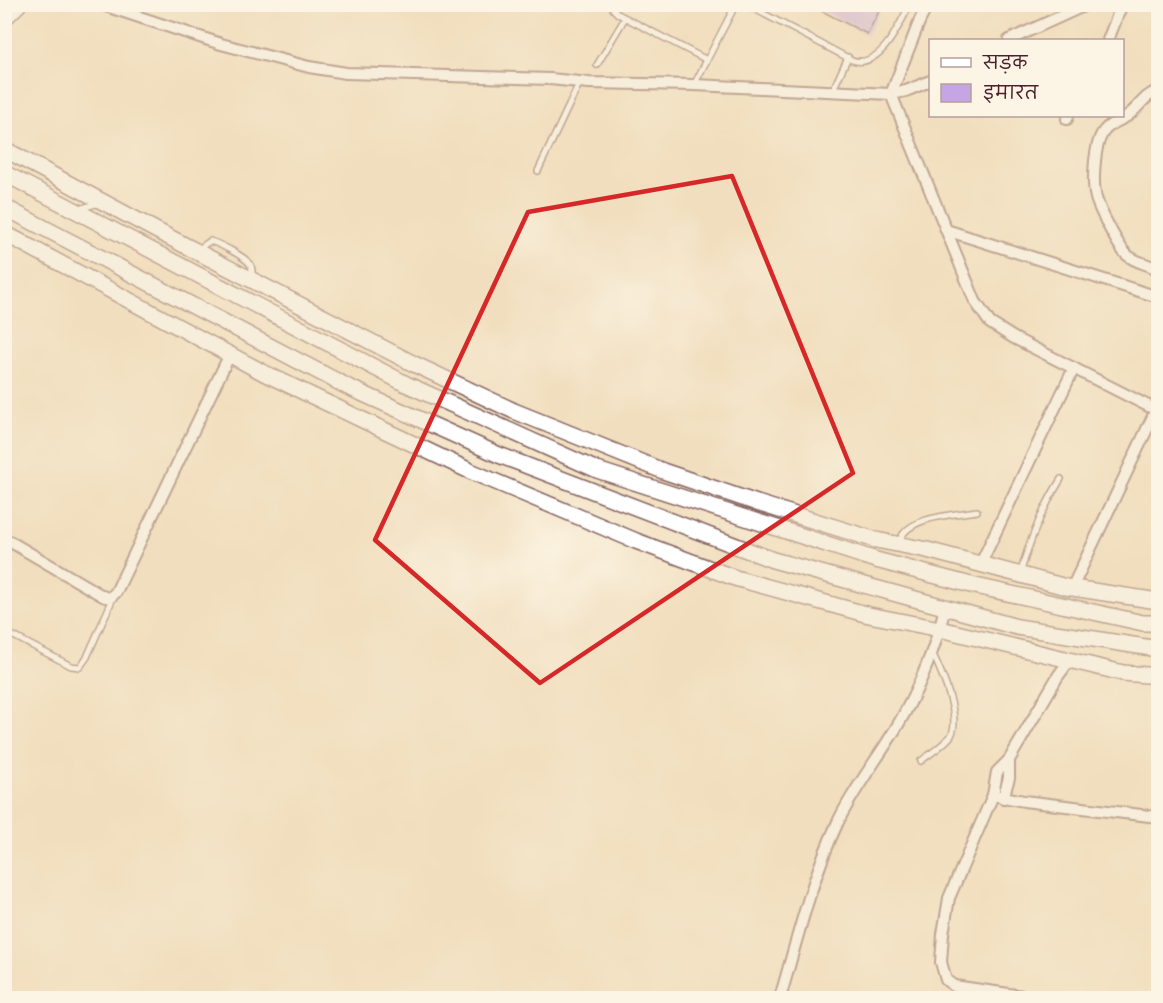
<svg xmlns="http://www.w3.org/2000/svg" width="1163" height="1003" viewBox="0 0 1163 1003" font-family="'Architects Daughter','Playpen Sans Deva',sans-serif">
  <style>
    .building { fill: #c5a5e3 }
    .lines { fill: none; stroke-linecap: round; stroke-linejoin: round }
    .lane-casing { stroke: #84625e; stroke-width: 8 }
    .street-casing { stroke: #84625e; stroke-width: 14 }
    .secondary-casing { stroke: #84625e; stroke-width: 18 }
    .lane { stroke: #fff; stroke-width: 5 }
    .street { stroke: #fff; stroke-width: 10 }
    .secondary { stroke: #fff; stroke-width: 15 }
    .marked { fill: none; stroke: #d62828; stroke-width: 4.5; stroke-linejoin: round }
  </style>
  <rect width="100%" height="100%" fill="#fcf5e5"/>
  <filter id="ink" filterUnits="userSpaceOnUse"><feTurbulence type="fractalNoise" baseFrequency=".0167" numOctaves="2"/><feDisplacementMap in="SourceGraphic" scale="12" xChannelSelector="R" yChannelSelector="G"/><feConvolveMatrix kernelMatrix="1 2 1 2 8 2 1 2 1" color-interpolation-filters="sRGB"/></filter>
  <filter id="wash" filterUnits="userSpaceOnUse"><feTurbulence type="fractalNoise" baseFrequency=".008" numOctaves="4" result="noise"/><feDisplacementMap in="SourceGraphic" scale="24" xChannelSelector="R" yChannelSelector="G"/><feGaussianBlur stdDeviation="1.35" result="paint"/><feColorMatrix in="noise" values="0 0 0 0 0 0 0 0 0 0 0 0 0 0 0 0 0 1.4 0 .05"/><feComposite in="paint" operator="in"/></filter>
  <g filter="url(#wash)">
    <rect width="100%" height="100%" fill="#f1debe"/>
    <g id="blocks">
      <path class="building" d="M 808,4 L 883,4 L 867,34 Z"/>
    </g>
  </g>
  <g filter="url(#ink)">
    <use href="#blocks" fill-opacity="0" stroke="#84625e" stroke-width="1.5"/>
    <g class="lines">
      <defs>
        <g id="lane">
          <path d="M 612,4 L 613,9 L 618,14 L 707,60 L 736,4"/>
          <path d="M 745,4 L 852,60 C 880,70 900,24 910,4"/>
          <path d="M 597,65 L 625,18"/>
          <path d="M 694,85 L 707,60"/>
          <path d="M 833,90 L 848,57"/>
          <path d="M 538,171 L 580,82"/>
          <path d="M 79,209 L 99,203"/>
          <path d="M 197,250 L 210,241 C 220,244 244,256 250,264 C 253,268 252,274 252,279"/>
          <path d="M 899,543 C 905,516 954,515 977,511"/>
          <path d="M 1020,574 C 1030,539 1042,509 1061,479"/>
          <path d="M 4,631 L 71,666 L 80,667 L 87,657 L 114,596"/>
          <path d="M 921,761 C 930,754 942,746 950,737 C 963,720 940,669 932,652"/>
        </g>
        <g id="street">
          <path d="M 100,4 L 221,44 L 309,67 L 346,73 L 550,79 L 589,83 L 694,85 L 891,94 L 906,91 L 930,81"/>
          <path d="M 928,4 L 920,20 L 891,94 L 975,301 L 990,323 L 1014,338 L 1158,411"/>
          <path d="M 1009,40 L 1088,4"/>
          <path d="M 1108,40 L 1122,4"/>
          <path d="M 1158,91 C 1144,95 1139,108 1127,116 C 1119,121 1110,123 1104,131 C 1094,143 1092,183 1096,198 C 1099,209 1118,246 1126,254 C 1135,263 1148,263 1158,270"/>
          <path d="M 1067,119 L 1068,116"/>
          <path d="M 946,230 L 1158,297"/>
          <path d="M 4,538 L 101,595 C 107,599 111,598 116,592 L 230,354"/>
          <path d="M 980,565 L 1074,368"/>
          <path d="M 1072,588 L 1156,410"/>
          <path d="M 993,795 L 1024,801 L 1158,817"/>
          <path d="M 1003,798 L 1009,778 L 1009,760"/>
          <path d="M 780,998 C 797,940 811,880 837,824 C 855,785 884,752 904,714 C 921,684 937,642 945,607"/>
          <path d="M 1037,998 L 954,986 L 946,980 L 941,962 L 943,934 L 949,898 L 993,795 L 997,772 L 1009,760 L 1058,676 L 1069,661"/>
        </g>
        <g id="secondary">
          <path d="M 4,19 L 19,4"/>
          <path d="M 4,149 L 163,234 L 414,364 L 514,411 L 663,471 L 757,503 L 876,540 L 927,550 L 1066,587 L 1158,601"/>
          <path d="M 4,173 L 406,384 L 597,470 L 876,560 L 971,585 L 1143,623 L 1158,623"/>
          <path d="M 4,207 L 348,387 L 499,455 L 773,560 L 1017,627 L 1158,649"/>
          <path d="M 4,233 L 264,373 L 470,471 L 636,541 L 735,578 L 869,615 L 940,629 L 1123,673 L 1158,676"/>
        </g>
      </defs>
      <use href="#lane" class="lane-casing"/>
      <use href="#street" class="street-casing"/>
      <use href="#secondary" class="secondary-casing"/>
      <use href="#lane" class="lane"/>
      <use href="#street" class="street"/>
      <use href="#secondary" class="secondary"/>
    </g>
  </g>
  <path d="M0 0H1163V1003H0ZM 732,176 L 853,473 L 540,683 L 375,540 L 528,212 Z" fill="#f1debe" fill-opacity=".55" fill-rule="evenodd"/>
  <path class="marked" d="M 732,176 L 853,473 L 540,683 L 375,540 L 528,212 Z"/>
  <rect width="1163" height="1003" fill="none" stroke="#fcf5e5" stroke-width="24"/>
  <rect x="929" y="39" width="195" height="78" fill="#fcf5e5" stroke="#b59f9b" stroke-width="1.5"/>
  <rect x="941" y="58" width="30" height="9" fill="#ffffff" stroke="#b59f9b" stroke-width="1.5"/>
  <text x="983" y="69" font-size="18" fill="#4a1f2b">सड़क</text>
  <rect x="941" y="84" width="30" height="18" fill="#c5a5e3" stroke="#b59f9b" stroke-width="1.5"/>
  <text x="983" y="99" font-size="18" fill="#4a1f2b">इमारत</text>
</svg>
